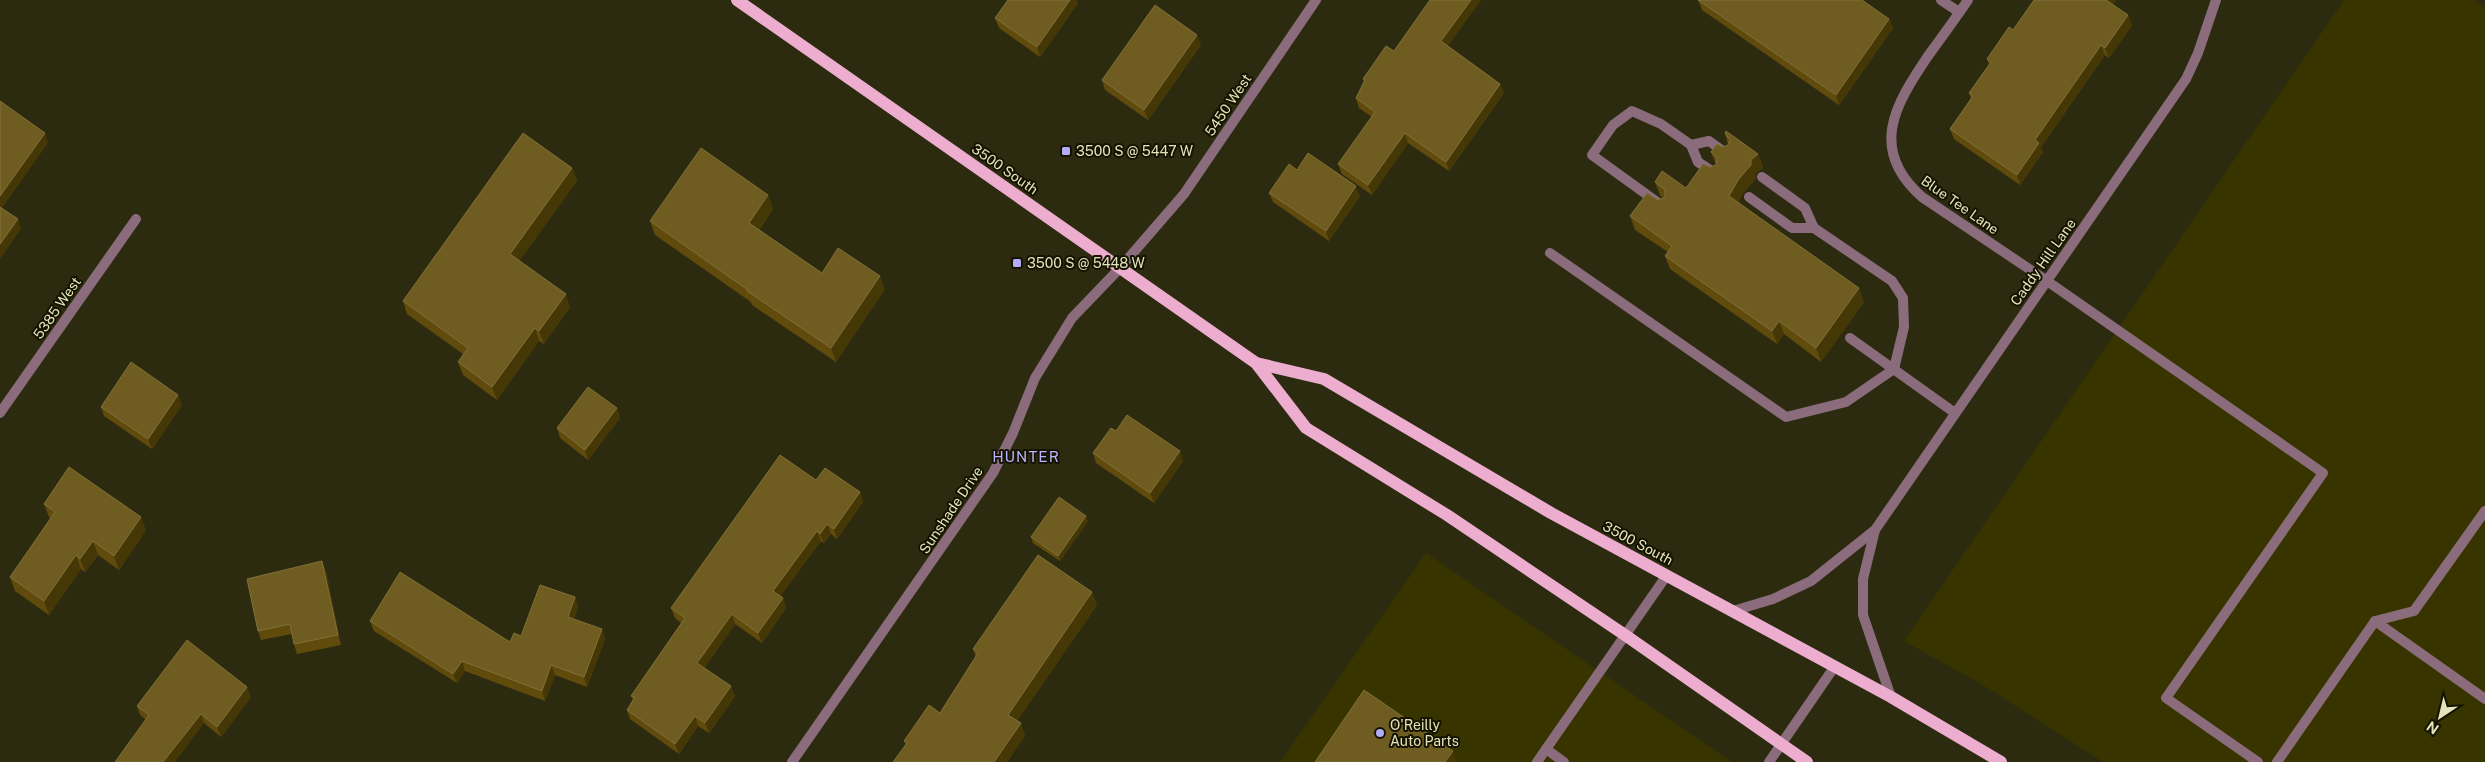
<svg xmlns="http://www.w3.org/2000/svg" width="2485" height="762" viewBox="0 0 2485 762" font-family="'Public Sans',sans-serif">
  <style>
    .built { fill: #373400 }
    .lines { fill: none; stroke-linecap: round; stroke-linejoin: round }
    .service { stroke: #8b6c7c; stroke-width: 10 }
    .minor { stroke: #8b6c7c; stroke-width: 10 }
    .primary { stroke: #ecadce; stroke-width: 12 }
    .wall { fill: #604b0d }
    .shaded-wall { fill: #453806 }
    .building { fill: #6e5c20; stroke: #817138 }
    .poi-dot { fill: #b2adf9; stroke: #151300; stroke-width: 2 }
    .labels { text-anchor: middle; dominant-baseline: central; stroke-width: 4; stroke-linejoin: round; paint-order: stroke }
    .street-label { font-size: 14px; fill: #e4e4bb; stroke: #151300 }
    .poi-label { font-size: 14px; fill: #e4e4bb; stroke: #151300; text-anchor: start }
    .neighbourhood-label { font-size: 15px; letter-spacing: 1px; fill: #b9b5fc; stroke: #151300 }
  </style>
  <rect width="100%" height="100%" fill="#2c2b10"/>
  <g class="built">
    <path d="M 2344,0 L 2475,0 L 2485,7 L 2485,762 L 2103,762 L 1986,687 L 1904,641 Z"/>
    <path d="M 1426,553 L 1732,762 L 1280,762 Z"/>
  </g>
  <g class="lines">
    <g class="service">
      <path d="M 1941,0 L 1959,12"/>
      <path d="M 1691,145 L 1709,141 L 1727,154"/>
      <path d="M 1749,197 L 1792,228 L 1814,228"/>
      <path d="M 1657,202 L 1592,155 L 1613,125 L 1632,111 L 1661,124 L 1691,145 L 1698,162 L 1713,172"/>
      <path d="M 1550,253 L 1786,417 L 1846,402 L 1894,369 L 1904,327 L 1903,298 L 1892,281 L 1814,228 L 1805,208 L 1762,177"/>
      <path d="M 2047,281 L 2323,473 L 2166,698 L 2258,762"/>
      <path d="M 1850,338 L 1955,413"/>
      <path d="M 2375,621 L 2485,699"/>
      <path d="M 1546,749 L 1564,762"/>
      <path d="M 1537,762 L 1667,575"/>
      <path d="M 1769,762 L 1835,666"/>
      <path d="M 2277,762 L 2375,621 L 2414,611 L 2485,511"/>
    </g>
    <g class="minor">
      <path d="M 1968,0 C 1955,19 1942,37 1928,56 C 1895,105 1868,149 1922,197 L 2047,281"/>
      <path d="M 0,413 L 136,219"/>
      <path d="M 1875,530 L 1863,579 L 1863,615 L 1891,697"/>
      <path d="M 1733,611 L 1773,599 L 1811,581 L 1875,530 L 2186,79 L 2198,53 L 2216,0"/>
      <path d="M 792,762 L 993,473 L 1013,433 L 1035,378 L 1072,318 L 1120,268 L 1184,194 L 1316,0"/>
    </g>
    <g class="primary">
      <path d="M 737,0 L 1256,363 L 1306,428 L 1447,515 L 1625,635 L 1807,762"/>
      <path d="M 1256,363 L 1324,379 L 1551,513 L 1891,697 L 2001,762"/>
    </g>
  </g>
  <g class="wall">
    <path d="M 1430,0 L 1481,0 L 1447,46 L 1500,84 L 1504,93 L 1449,171 L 1408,143 L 1372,195 L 1342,174 L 1338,164 L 1372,117 L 1359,108 L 1356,98 L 1364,82 L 1363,79 L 1394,51 Z"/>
    <path d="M 1698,0 L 1889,19 L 1893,28 L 1839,105 L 1702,10 Z"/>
    <path d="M 2039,1 L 2113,4 L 2132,25 L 2109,58 L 2105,55 L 2041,147 L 2043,152 L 2020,185 L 1954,139 L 1950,129 L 1971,99 L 1969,93 L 1989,65 L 1987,59 Z"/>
    <path d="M 1078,3 L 1040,57 L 999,28 L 995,18 Z"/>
    <path d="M 1201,45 L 1148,120 L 1105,90 L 1102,80 Z"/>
    <path d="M 1725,133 L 1758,154 L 1763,168 L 1756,173 L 1756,179 L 1743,193 L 1738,203 L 1864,302 L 1821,362 L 1784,334 L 1777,344 L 1670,269 L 1665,256 L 1668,252 L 1635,230 L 1630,216 L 1663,198 L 1660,195 L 1655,182 L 1686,188 L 1716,165 L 1711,152 L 1728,145 Z"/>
    <path d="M 572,168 L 577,181 L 519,261 L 570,307 L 544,344 L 539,341 L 497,400 L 463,375 L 458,362 L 463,354 L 407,314 L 403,301 Z"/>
    <path d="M 1269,193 L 1360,196 L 1329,241 L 1273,202 Z"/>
    <path d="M 768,195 L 773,209 L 759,230 L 822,273 L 885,289 L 836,362 L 752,305 L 751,302 L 655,235 L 650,221 Z"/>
    <path d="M 182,405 L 152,449 L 104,416 L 101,407 Z"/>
    <path d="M 620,418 L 588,460 L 560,438 L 557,428 Z"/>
    <path d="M 1116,431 L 1183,461 L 1154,503 L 1096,463 L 1093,453 Z"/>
    <path d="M 816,480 L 860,492 L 863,502 L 837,539 L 831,534 L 824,543 L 821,541 L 780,596 L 783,598 L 786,608 L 762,643 L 735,624 L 704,668 L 735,696 L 709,733 L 698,726 L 679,754 L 630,719 L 627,710 L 633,700 L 631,696 L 681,623 L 675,618 L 671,608 Z"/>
    <path d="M 44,504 L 146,530 L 119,570 L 98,555 L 85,572 L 81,569 L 49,615 L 15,591 L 10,577 L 51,519 L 49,517 Z"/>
    <path d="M 1088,521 L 1060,561 L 1033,543 L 1031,537 Z"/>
    <path d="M 326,571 L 341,645 L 297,654 L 294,644 L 292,634 L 261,640 L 258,631 Z"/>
    <path d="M 575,597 L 578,607 L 574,619 L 605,639 L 587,687 L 555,675 L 545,701 L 465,671 L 457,683 L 374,631 L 370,621 L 510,642 L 521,636 Z"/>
    <path d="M 1097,605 L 1017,721 L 1025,736 L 1007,762 L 893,762 L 906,745 L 904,741 L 940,713 L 976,658 L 973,649 Z"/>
    <path d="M 251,697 L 221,737 L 204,723 L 146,720 L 140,715 L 137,706 Z"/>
  </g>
  <g class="shaded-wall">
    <path d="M 1070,0 L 1077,0 L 1078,3 L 1040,57 L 1037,47 Z"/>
    <path d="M 1471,0 L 1481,0 L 1444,51 L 1441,41 Z"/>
    <path d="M 2106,0 L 2116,0 L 2109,9 Z"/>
    <path d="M 2128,15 L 2132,25 L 2109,58 L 2105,48 Z"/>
    <path d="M 1889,19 L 1893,28 L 1839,105 L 1836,95 Z"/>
    <path d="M 1197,35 L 1201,45 L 1148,120 L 1144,110 Z"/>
    <path d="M 2101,45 L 2105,55 L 2041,147 L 2043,152 L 2020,185 L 2017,175 L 2035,140 Z"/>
    <path d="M 1500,84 L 1504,93 L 1449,171 L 1446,162 Z"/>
    <path d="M 45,133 L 48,143 L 0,211 L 0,196 Z"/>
    <path d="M 1405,133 L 1408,143 L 1372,195 L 1368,185 Z"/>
    <path d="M 1758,154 L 1763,168 L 1756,173 L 1756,179 L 1743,193 L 1734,210 L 1729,196 L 1738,180 L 1751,160 Z"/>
    <path d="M 572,168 L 577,181 L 515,267 L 510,254 Z"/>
    <path d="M 1356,186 L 1360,196 L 1329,241 L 1326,231 Z"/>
    <path d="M 768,195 L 773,209 L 754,236 L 749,223 Z"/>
    <path d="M 18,219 L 21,229 L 0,259 L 0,244 Z"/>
    <path d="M 880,276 L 885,289 L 836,362 L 831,348 Z"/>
    <path d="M 1859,288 L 1864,302 L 1821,362 L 1816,348 Z"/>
    <path d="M 566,294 L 570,307 L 544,344 L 539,331 Z"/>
    <path d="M 1779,321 L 1784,334 L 1777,344 L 1772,331 Z"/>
    <path d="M 535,328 L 539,341 L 497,400 L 492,387 Z"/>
    <path d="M 178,395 L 182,405 L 152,449 L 148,439 Z"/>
    <path d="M 617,408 L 620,418 L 588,460 L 585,450 Z"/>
    <path d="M 1180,451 L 1183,461 L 1154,503 L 1150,493 Z"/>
    <path d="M 860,492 L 863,502 L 837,539 L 834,529 Z"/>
    <path d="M 1086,516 L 1088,521 L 1060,561 L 1058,556 Z"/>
    <path d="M 141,517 L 146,530 L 119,570 L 114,556 Z"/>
    <path d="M 827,524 L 831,534 L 824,543 L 820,534 Z"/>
    <path d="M 817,531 L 821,541 L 777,601 L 773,591 Z"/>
    <path d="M 93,541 L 98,555 L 85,572 L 80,559 Z"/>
    <path d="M 76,555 L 81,569 L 49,615 L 44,601 Z"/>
    <path d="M 322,561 L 326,571 L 341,645 L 338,635 Z"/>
    <path d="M 1092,592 L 1097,605 L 1013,727 L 1008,715 Z"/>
    <path d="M 575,597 L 578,607 L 571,626 L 568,617 Z"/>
    <path d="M 783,598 L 786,608 L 762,643 L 758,633 Z"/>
    <path d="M 732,614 L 735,624 L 701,673 L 697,663 Z"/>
    <path d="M 602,629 L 605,639 L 587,687 L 584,677 Z"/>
    <path d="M 462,661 L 465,671 L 457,683 L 453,674 Z"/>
    <path d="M 551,665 L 555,675 L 545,701 L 542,691 Z"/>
    <path d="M 731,686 L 735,696 L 709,733 L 705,723 Z"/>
    <path d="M 247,687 L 251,697 L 221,737 L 217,727 Z"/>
    <path d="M 201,714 L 204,723 L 175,762 L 163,762 Z"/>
    <path d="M 695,716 L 698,726 L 679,754 L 675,744 Z"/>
    <path d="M 1021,723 L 1025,736 L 1007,762 L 994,762 Z"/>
    <path d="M 1453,751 L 1457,762 L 1445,762 Z"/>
  </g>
  <g class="building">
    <path d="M 1008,0 L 1070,0 L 1037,47 L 995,18 Z"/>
    <path d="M 1430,0 L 1471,0 L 1441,41 L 1500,84 L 1446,162 L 1405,133 L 1368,185 L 1338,164 L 1375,112 L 1356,98 L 1365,80 L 1363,79 L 1386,46 L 1394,51 Z"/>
    <path d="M 1698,0 L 1862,0 L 1889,19 L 1836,95 Z"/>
    <path d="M 2034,0 L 2037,0 L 2039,1 L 2040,0 L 2106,0 L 2128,15 L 2105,48 L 2101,45 L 2035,140 L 2039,143 L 2017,175 L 1950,129 L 1973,96 L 1969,93 L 1991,62 L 1987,59 L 2009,27 L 2013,30 Z"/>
    <path d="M 1155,5 L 1197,35 L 1144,110 L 1102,80 Z"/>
    <path d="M 0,101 L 45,133 L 0,196 Z"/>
    <path d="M 1726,131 L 1758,154 L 1751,160 L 1751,165 L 1738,180 L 1729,196 L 1859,288 L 1816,348 L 1779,321 L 1772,331 L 1665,256 L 1672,246 L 1630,216 L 1647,193 L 1658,200 L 1665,197 L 1665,190 L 1655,182 L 1662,171 L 1686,188 L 1703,164 L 1710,167 L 1716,165 L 1717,158 L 1711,152 L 1717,144 L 1723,147 L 1728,145 L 1730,140 L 1725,133 Z"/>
    <path d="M 523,133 L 572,168 L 510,254 L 566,294 L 539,331 L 535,328 L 492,387 L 458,362 L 468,348 L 403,301 Z"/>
    <path d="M 701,148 L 768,195 L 749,223 L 822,273 L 838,248 L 880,276 L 831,348 L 747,291 L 748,290 L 650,221 Z"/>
    <path d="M 1308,153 L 1356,186 L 1326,231 L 1269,193 L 1289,164 L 1297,170 Z"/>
    <path d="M 0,207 L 18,219 L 0,244 Z"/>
    <path d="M 131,362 L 178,395 L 148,439 L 101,407 Z"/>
    <path d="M 588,387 L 617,408 L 585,450 L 557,428 Z"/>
    <path d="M 1127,415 L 1180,451 L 1150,493 L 1093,453 L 1111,428 L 1116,431 Z"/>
    <path d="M 780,455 L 816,480 L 825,468 L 860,492 L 834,529 L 827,524 L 820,534 L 817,531 L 773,591 L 783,598 L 758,633 L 732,614 L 697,663 L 731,686 L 705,723 L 695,716 L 675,744 L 627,710 L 635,697 L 631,696 L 685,618 L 671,608 Z"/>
    <path d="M 69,467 L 141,517 L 114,556 L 93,541 L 80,559 L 76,555 L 44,601 L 10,577 L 55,512 L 44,504 Z"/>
    <path d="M 1059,497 L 1086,516 L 1058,556 L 1031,537 Z"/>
    <path d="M 1038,555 L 1092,592 L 1008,715 L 1021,723 L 994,762 L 893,762 L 907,743 L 904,741 L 929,705 L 940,713 L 978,653 L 973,649 Z"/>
    <path d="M 322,561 L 338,635 L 294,644 L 290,624 L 258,631 L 247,579 Z"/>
    <path d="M 400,572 L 510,642 L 514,633 L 521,636 L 540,585 L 575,597 L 568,617 L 602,629 L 584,677 L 551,665 L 542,691 L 462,661 L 453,674 L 370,621 Z"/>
    <path d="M 187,640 L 247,687 L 217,727 L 201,714 L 163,762 L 115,762 L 149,715 L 137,706 Z"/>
    <path d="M 1364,690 L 1453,751 L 1445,762 L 1315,762 Z"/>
  </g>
  <g class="poi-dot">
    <rect x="1061" y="146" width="10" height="10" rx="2.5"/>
    <rect x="1012" y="258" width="10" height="10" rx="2.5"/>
    <circle cx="1380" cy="733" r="5"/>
  </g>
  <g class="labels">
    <g class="street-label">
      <text transform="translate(1228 105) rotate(-56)">5450 West</text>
      <text transform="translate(1005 169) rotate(35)">3500 South</text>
      <text transform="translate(1960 205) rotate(35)">Blue Tee Lane</text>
      <text transform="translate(2043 262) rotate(-55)">Caddy Hill Lane</text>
      <text transform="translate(57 308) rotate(-55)">5385 West</text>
      <text transform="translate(951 510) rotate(-56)">Sunshade Drive</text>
      <text transform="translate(1638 543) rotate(28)">3500 South</text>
    </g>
    <g class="poi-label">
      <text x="1076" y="151">3500 S @ 5447 W</text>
      <text x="1027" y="263">3500 S @ 5448 W</text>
      <text x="1390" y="725">O'Reilly<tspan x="1390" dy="16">Auto Parts</tspan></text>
    </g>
    <g class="neighbourhood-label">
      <text x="1026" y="456">HUNTER</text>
    </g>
  </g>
  <g transform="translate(2440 717) rotate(215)" stroke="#151300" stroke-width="4" paint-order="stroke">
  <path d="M0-4L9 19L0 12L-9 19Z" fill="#e4e4bb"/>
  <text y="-8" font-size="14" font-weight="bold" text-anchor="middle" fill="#e4e4bb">N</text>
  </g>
</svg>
